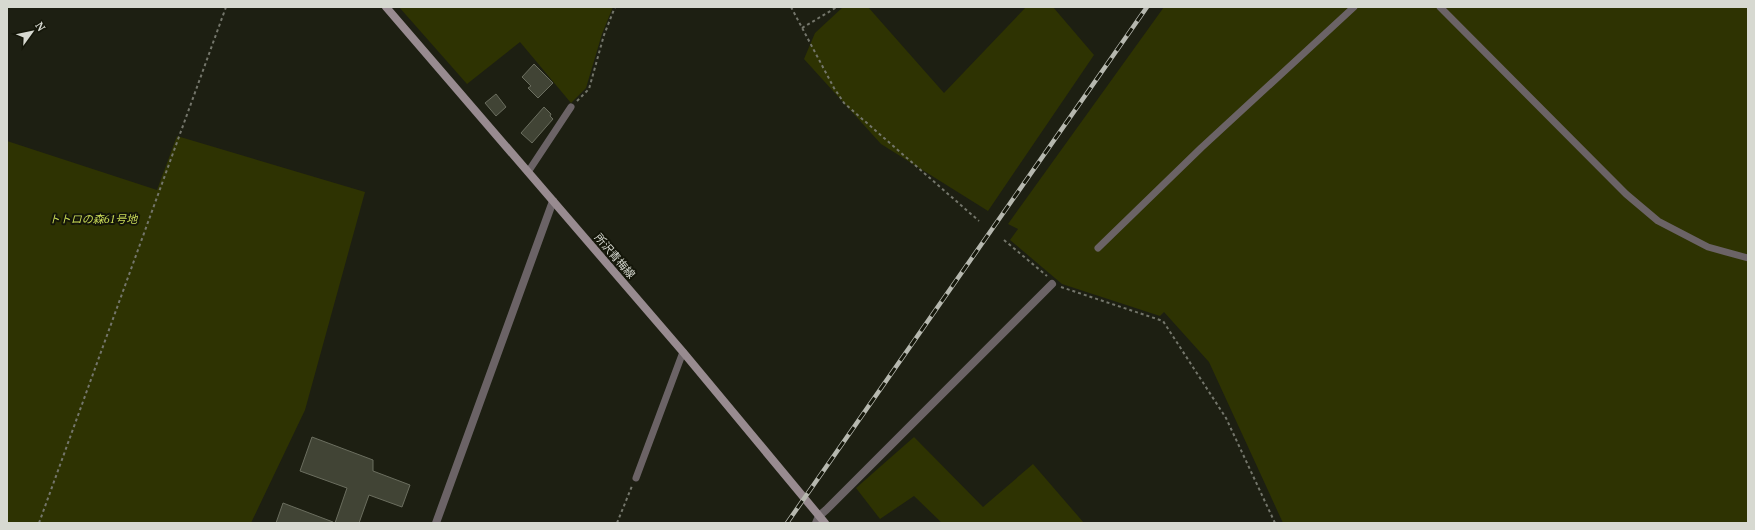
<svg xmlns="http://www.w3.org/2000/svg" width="1755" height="530" viewBox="0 0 1755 530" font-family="'PT Serif','Noto Sans JP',serif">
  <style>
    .green { fill: #2e3302 }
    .building { fill: #414435; stroke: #6b6e5f }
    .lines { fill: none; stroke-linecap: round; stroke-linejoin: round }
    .path { stroke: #74766b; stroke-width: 2; stroke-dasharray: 3 3; stroke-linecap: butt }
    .lane { stroke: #6b6366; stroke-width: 7 }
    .street { stroke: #6b6366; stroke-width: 8 }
    .secondary { stroke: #988b90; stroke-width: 8 }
    .rail-casing { stroke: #b6b8af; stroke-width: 4.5 }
    .rail { stroke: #141609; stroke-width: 3; stroke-dasharray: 9; stroke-linecap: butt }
    .labels { text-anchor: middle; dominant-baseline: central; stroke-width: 4; stroke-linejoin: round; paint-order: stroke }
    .park-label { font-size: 11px; font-style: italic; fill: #c9da57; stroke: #141609 }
    .street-label { font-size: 11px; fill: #d7d9d1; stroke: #141609 }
  </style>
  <rect width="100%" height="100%" fill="#1d1f12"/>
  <g class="green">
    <path d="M 399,7 L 613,7 L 602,34 L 586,88 L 571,103 L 520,42 L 467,84 Z"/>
    <path d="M 843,7 L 868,7 L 944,93 L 1026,7 L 1053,7 L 1094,55 L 988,211 L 881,144 L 804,59 L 815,33 Z"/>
    <path d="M 1164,7 L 1748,7 L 1748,523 L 1283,523 L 1209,362 L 1164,312 L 1160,316 L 1062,284 L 1010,240 L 1018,229 L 1008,224 Z"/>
    <path d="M 177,136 L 365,192 L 305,410 L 251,523 L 7,523 L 7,141 L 157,190 Z"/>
    <path d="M 914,437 L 983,507 L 1033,464 L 1084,523 L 942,523 L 914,496 L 880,519 L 856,488 Z"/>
  </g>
  <g class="building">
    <path d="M 534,64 L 553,83 L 538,98 L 528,88 L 531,86 L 522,77 Z"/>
    <path d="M 496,94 L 506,107 L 496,116 L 485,103 Z"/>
    <path d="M 544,107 L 551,114 L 550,116 L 553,119 L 532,143 L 521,133 Z"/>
    <path d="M 312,437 L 373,460 L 373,471 L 410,485 L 402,507 L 369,495 L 359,523 L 335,523 L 347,488 L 300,471 Z"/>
    <path d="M 283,503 L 333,522 L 333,523 L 276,523 Z"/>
  </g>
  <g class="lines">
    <g class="path">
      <path d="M 791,7 L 834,88 L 844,103 L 979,221"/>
      <path d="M 802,28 L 837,7"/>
      <path d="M 577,101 L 589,89 L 604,35 L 615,7"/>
      <path d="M 1004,240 L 1047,276"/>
      <path d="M 1061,287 L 1163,321 L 1226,418 L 1275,523"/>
      <path d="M 39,523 L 226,7"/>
      <path d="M 617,523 L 632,486"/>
    </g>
    <g class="lane">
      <path d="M 1440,7 L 1626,194 L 1658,221 L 1708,247 L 1748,258"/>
      <path d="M 528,172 L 571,107"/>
      <path d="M 1098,248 L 1201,148 L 1354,7"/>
      <path d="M 636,478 L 683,352"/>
    </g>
    <g class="street">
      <path d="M 436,523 L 553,201"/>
      <path d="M 816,523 L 819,516 L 826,510 L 1052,284"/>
    </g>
    <path class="secondary" d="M 386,7 L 683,352 L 825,523"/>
    <defs>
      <path id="rail" d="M 787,523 L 1147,7"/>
    </defs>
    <use href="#rail" class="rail-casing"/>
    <use href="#rail" class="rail"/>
  </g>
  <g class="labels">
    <g class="park-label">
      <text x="93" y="219">トトロの森61号地</text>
    </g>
    <g class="street-label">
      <text transform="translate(615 256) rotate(49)">所沢青梅線</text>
    </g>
  </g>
  <rect width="1755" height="530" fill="none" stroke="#d7d9d1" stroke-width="16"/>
  <g transform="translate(32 32) rotate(57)" stroke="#141609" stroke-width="3" paint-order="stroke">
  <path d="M0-3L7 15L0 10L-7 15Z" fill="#d7d9d1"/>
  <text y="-6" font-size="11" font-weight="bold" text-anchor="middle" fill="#d7d9d1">N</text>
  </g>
</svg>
